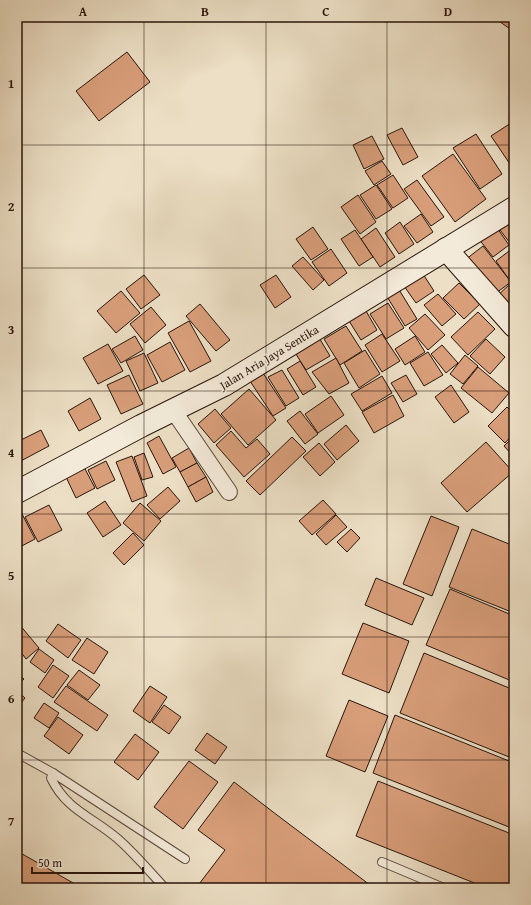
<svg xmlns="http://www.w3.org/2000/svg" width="531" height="905" viewBox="0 0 531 905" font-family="'Gentium Book Plus',serif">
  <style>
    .building { fill: #d89e7a; stroke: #2a150b }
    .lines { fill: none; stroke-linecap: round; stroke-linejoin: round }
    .lane-casing { stroke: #5a483a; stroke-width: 10 }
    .street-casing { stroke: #5a483a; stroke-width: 18 }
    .secondary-casing { stroke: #2a150b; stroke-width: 24 }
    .lane { stroke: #f3ead9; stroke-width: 8 }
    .street { stroke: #f3ead9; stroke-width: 16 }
    .secondary { stroke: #f3ead9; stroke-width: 22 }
    .grid { fill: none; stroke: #2a150b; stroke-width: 1; stroke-opacity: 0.55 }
    .labels { text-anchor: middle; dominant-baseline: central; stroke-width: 3; stroke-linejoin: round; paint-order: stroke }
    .street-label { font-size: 12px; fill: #2a150b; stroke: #f3ead9 }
    .neatline { fill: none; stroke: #2a150b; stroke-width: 1.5 }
    .grid-label { font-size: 13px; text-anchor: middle; font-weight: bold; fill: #2a150b }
  </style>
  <rect width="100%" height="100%" fill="#ecdfc5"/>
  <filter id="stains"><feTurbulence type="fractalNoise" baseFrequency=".005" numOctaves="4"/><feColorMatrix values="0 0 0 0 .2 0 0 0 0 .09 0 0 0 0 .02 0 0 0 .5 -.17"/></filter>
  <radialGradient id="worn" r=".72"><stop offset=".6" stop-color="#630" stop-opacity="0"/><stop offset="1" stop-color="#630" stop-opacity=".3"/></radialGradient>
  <g class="building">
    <path d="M 493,17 L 514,17 L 514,30 L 513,31 Z"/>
    <path d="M 127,52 L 150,82 L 99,121 L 76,91 Z"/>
    <path d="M 514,121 L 514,170 L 491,136 Z"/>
    <path d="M 402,128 L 418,157 L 403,165 L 387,135 Z"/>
    <path d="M 476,134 L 502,174 L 480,189 L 453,148 Z"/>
    <path d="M 372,136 L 384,159 L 364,169 L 353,145 Z"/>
    <path d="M 453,154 L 486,199 L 455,222 L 422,176 Z"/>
    <path d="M 382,161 L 391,174 L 374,185 L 365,171 Z"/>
    <path d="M 393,175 L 408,198 L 393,208 L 377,185 Z"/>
    <path d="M 417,180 L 444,217 L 431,226 L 404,189 Z"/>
    <path d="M 376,185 L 392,209 L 376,219 L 360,195 Z"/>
    <path d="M 358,195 L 376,222 L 360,234 L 341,207 Z"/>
    <path d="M 514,213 L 514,246 L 513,247 L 497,226 Z"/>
    <path d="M 421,214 L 433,232 L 417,243 L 404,226 Z"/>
    <path d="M 400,222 L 414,244 L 399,254 L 385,233 Z"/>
    <path d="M 495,225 L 509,245 L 493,257 L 478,238 Z"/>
    <path d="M 313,227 L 328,249 L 311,260 L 296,239 Z"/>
    <path d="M 376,228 L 395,257 L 380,267 L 361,239 Z"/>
    <path d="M 355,230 L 373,257 L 359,266 L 341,239 Z"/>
    <path d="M 483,246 L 511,282 L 492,296 L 465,260 Z"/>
    <path d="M 513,248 L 514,280 L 511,282 L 496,261 Z"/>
    <path d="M 331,249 L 347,273 L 329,286 L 312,262 Z"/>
    <path d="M 303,257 L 324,280 L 313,290 L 292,266 Z"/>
    <path d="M 423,274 L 434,291 L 416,303 L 404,286 Z"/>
    <path d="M 144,275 L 160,295 L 141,309 L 126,289 Z"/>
    <path d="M 276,275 L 291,297 L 275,308 L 260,285 Z"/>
    <path d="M 459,283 L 480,304 L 464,319 L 443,298 Z"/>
    <path d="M 510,284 L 514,289 L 514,317 L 496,297 Z"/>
    <path d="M 398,288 L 417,319 L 405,326 L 386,295 Z"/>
    <path d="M 121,291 L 140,313 L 116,333 L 97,311 Z"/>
    <path d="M 438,294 L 456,314 L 442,326 L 424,305 Z"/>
    <path d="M 388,303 L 404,328 L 386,339 L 370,314 Z"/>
    <path d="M 200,304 L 230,340 L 216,351 L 186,316 Z"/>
    <path d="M 151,307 L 166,325 L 145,343 L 130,324 Z"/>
    <path d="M 366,311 L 377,330 L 361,340 L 349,321 Z"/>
    <path d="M 478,312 L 495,329 L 468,355 L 451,337 Z"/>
    <path d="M 425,314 L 445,335 L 428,350 L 409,328 Z"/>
    <path d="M 189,321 L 211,361 L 190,372 L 168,333 Z"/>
    <path d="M 346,326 L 362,351 L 340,365 L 324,339 Z"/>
    <path d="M 382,334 L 400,361 L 382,372 L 365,345 Z"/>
    <path d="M 135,336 L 143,350 L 121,363 L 112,349 Z"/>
    <path d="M 318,336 L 330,356 L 306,370 L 294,351 Z"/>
    <path d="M 415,336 L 425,352 L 405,365 L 395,349 Z"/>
    <path d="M 486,339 L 505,357 L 490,374 L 470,356 Z"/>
    <path d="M 170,342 L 185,370 L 162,382 L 147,355 Z"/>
    <path d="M 108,344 L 123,371 L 98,384 L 83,358 Z"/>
    <path d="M 442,345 L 458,363 L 446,373 L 431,354 Z"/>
    <path d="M 365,350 L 380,374 L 359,388 L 344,363 Z"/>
    <path d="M 428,352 L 443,375 L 424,386 L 410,363 Z"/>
    <path d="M 144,353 L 158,383 L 140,391 L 126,361 Z"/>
    <path d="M 465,355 L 478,366 L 463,384 L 450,374 Z"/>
    <path d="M 336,358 L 349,383 L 329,394 L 312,372 Z"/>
    <path d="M 300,361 L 316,387 L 303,395 L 287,369 Z"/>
    <path d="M 478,367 L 509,393 L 492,413 L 461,388 Z"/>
    <path d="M 282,370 L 299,398 L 286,406 L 268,377 Z"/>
    <path d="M 263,373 L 286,408 L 273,416 L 250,381 Z"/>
    <path d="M 129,375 L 143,404 L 121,414 L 107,385 Z"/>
    <path d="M 406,375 L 417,394 L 403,402 L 391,383 Z"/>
    <path d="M 382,376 L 392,393 L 362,411 L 351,394 Z"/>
    <path d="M 451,385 L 469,412 L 454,423 L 435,397 Z"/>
    <path d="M 249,389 L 276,420 L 248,445 L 221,414 Z"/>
    <path d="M 393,395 L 404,416 L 374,433 L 362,412 Z"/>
    <path d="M 331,396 L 344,415 L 318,433 L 305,414 Z"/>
    <path d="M 90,398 L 101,419 L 79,431 L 68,411 Z"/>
    <path d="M 507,407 L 514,414 L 514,433 L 505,443 L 488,426 Z"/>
    <path d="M 215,409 L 231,428 L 214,443 L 198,424 Z"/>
    <path d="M 300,411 L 318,434 L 305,444 L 287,421 Z"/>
    <path d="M 346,425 L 359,441 L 337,460 L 324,444 Z"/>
    <path d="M 41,430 L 49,446 L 17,463 L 17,442 Z"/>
    <path d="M 231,431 L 246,448 L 257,439 L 270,454 L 244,477 L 216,445 Z"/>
    <path d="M 159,436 L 176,467 L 163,474 L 147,443 Z"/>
    <path d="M 514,436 L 514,457 L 504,446 Z"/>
    <path d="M 292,437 L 306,451 L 260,495 L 246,481 Z"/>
    <path d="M 486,442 L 513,472 L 467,512 L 441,483 Z"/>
    <path d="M 319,443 L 335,462 L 320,476 L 303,457 Z"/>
    <path d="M 189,448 L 197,463 L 180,472 L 172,458 Z"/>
    <path d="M 144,453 L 153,477 L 142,480 L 134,457 Z"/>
    <path d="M 132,456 L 147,496 L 132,502 L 116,462 Z"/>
    <path d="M 106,461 L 115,480 L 97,489 L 88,470 Z"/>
    <path d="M 197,463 L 206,477 L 188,487 L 180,472 Z"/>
    <path d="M 84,467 L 95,488 L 76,498 L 66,477 Z"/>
    <path d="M 206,477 L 213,492 L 196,502 L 188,487 Z"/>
    <path d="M 168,487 L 180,501 L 160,519 L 147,505 Z"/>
    <path d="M 323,500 L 336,514 L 312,535 L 299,521 Z"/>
    <path d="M 105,501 L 121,525 L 103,537 L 87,513 Z"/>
    <path d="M 140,503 L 161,521 L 144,541 L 123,523 Z"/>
    <path d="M 49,505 L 62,530 L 38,542 L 25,517 Z"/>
    <path d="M 20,510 L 35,539 L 18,548 L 17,512 Z"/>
    <path d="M 336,515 L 347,527 L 326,545 L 316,534 Z"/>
    <path d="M 431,516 L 459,527 L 432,596 L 403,584 Z"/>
    <path d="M 351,529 L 360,538 L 347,552 L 337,542 Z"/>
    <path d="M 472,529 L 514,546 L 514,613 L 449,587 Z"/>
    <path d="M 133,533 L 144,545 L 124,565 L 113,553 Z"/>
    <path d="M 376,578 L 424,598 L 412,625 L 365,605 Z"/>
    <path d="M 450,589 L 514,616 L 514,682 L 426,645 Z"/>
    <path d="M 363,623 L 409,641 L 389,693 L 342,674 Z"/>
    <path d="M 19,624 L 39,648 L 26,659 L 17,647 L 17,626 Z"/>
    <path d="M 58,624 L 81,640 L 68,658 L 46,641 Z"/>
    <path d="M 87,638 L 108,652 L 94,674 L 72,660 Z"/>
    <path d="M 39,649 L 54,660 L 45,673 L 30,662 Z"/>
    <path d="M 424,653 L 514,690 L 514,759 L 400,713 Z"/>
    <path d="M 53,665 L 69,676 L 53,698 L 38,687 Z"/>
    <path d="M 79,670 L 100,685 L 88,700 L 67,685 Z"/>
    <path d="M 17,673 L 24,679 L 17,686 Z"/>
    <path d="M 66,686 L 108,715 L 97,731 L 54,702 Z"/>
    <path d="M 150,686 L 167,697 L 150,723 L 133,711 Z"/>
    <path d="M 17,691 L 25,698 L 17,708 Z"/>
    <path d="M 349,700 L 388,716 L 365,772 L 326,756 Z"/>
    <path d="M 44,703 L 59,713 L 49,728 L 34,718 Z"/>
    <path d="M 164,705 L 181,717 L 169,734 L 152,722 Z"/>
    <path d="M 395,715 L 514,763 L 514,829 L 373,773 Z"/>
    <path d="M 58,717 L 83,735 L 69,754 L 44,736 Z"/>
    <path d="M 207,733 L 227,747 L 215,764 L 195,750 Z"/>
    <path d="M 135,734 L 159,752 L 138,780 L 114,762 Z"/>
    <path d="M 189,761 L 218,782 L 183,829 L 154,807 Z"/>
    <path d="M 378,781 L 514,835 L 514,888 L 487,888 L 356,836 Z"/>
    <path d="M 234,782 L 277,815 L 374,888 L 196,888 L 225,850 L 198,830 Z"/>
    <path d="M 17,851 L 82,888 L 17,888 Z"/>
  </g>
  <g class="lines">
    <defs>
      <g id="lane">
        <path d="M 17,753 L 53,773 L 185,859"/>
        <path d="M 53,773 L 51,778 C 67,811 93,817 118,839 C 135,854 150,872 165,888"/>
        <path d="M 382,862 L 444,888"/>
      </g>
      <path id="street" d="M 173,410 L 229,492"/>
      <g id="secondary">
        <path d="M 446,249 L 514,326"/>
        <path d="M 17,492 L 141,426 L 224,385 L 514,208"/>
      </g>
    </defs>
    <use href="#lane" class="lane-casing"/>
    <use href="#street" class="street-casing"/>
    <use href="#secondary" class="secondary-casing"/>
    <use href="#lane" class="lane"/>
    <use href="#street" class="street"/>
    <use href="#secondary" class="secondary"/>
  </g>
  <path class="grid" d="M 144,17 L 144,888M 266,17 L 266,888M 387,17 L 387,888M 17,145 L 514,145M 17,268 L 514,268M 17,391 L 514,391M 17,514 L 514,514M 17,637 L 514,637M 17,760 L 514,760"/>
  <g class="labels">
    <g class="street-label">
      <text transform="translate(269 357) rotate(-31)">Jalan Aria Jaya Sentika</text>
    </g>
  </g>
  <rect width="531" height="905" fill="none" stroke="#ecdfc5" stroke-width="44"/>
  <path d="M32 867v6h111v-6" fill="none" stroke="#2a150b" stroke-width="2"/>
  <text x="38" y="867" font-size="12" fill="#2a150b" stroke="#f3ead9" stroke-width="3" paint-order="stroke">50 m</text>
  <rect x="22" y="22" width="487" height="861" class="neatline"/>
  <g class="grid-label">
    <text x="83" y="16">A</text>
    <text x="205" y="16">B</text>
    <text x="326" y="16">C</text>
    <text x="448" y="16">D</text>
    <text x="11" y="88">1</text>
    <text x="11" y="211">2</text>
    <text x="11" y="334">3</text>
    <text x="11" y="457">4</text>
    <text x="11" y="580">5</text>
    <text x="11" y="703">6</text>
    <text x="11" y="826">7</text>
  </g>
  <rect width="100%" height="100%" filter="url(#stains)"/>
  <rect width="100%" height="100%" fill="url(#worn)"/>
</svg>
